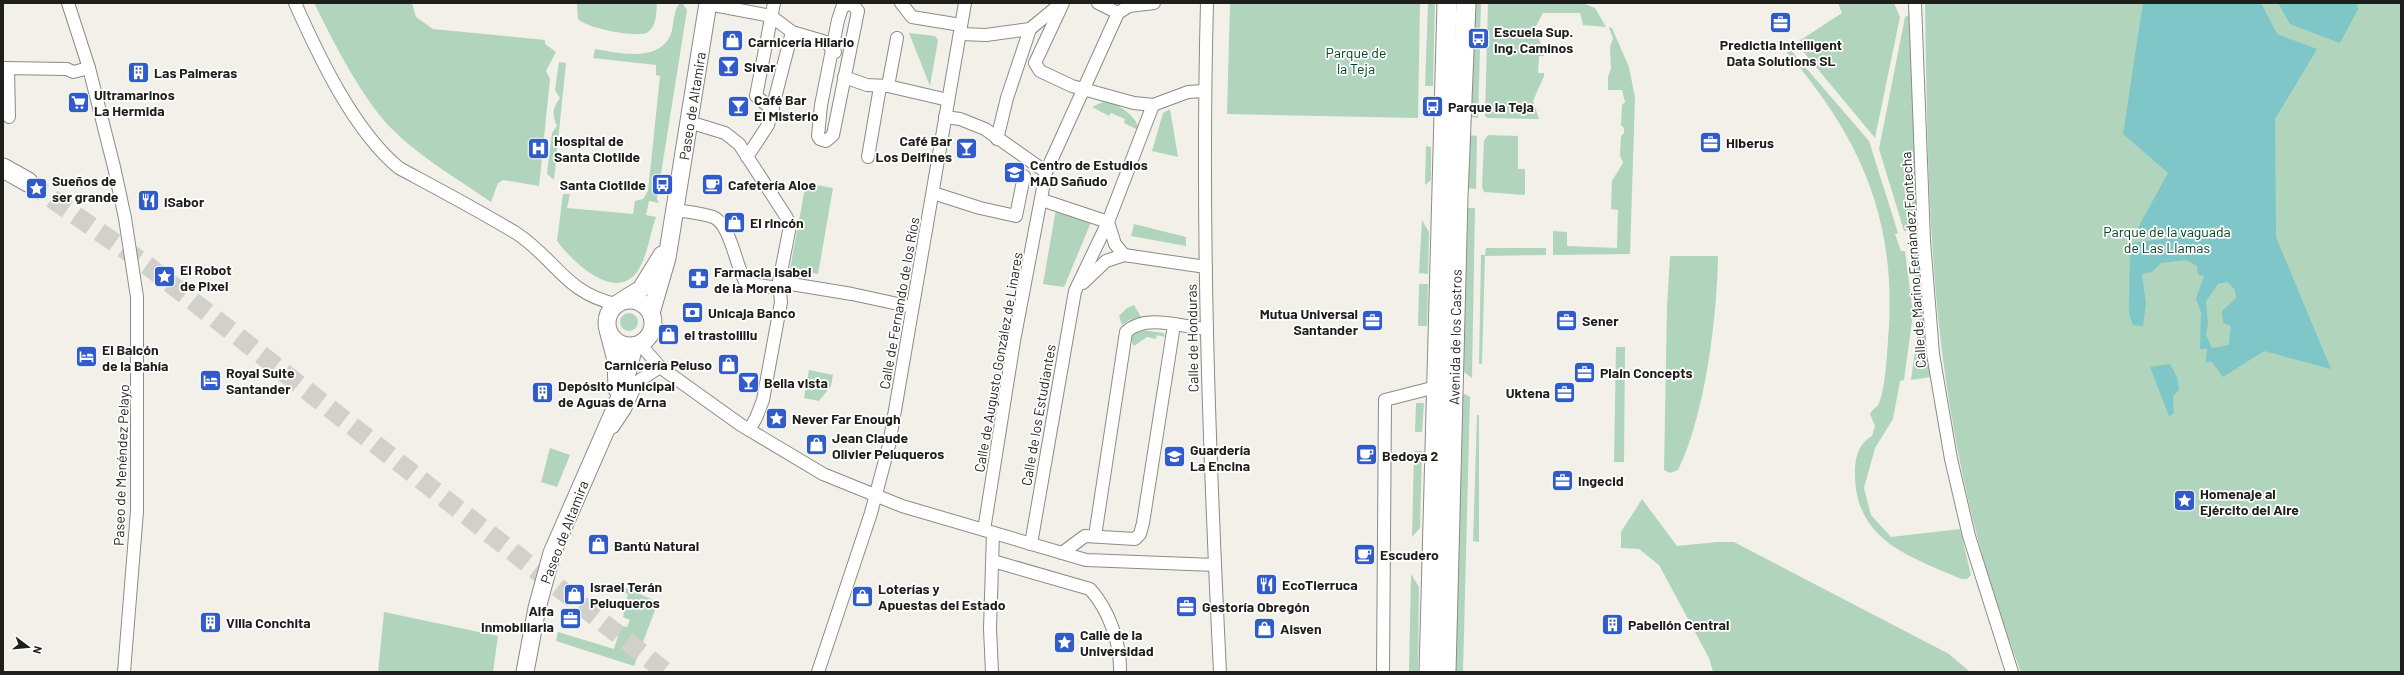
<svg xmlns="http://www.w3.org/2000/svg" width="2404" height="675" viewBox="0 0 2404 675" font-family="Barlow,sans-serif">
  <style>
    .green { fill: #b0d5bc }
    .water { fill: #7ec6c7; fill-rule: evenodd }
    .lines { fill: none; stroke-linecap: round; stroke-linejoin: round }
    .primary-tunnel { stroke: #d2d0ca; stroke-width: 19; stroke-dasharray: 19 10; stroke-linecap: butt }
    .street-casing { stroke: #8d8b85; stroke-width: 14 }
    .secondary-casing { stroke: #8d8b85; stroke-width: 19 }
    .primary-casing { stroke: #8d8b85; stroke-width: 21 }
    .street { stroke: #fff; stroke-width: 12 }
    .secondary { stroke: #fff; stroke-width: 17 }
    .primary { stroke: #fff; stroke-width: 19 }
    .labels { text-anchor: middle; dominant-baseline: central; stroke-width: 3.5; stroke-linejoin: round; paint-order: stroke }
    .poi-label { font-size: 14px; font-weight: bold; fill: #1e1e1b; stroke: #fff; text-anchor: start }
    .park-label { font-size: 14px; fill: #004121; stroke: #fff }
    .street-label { font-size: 14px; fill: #1e1e1b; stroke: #fff }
  </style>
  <rect width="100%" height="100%" fill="#f2f0e9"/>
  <g class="green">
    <path d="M 314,3 L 412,3 L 416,17 L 433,29 L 545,40 L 545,44 L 556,52 L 546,71 L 550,79 L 539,186 L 503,180 L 498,183 L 491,202 C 458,179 421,158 393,130 C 363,101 333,41 314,3 Z"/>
    <path d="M 577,3 L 657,3 C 656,13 657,25 648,32 C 639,39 586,28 578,19 Z"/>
    <path d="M 1230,3 L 1420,3 L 1418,118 L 1227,114 Z"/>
    <path d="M 1428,3 L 1435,3 L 1433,86 L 1425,86 Z"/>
    <path d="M 1472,3 L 1481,3 L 1480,33 L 1472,34 Z"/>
    <path d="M 1488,3 L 1582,3 L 1595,8 L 1606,27 L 1583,25 L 1580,13 L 1543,13 L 1535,28 L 1544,53 L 1544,56 L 1539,56 L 1538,73 L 1544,73 L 1544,76 L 1533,101 L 1539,119 L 1488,118 L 1485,116 Z"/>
    <path d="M 1838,3 L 1894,3 L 1900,17 L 1875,138 L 1796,43 L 1842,13 Z"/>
    <path d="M 1925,3 L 2401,3 L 2401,672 L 2021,672 C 1985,579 1960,480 1946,381 C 1928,257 1927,129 1925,3 Z"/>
    <path d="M 679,4 L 683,4 L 687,10 L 657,199 L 659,203 L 649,201 L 646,215 L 656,217 C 650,234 647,258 637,272 C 614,303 571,260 557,241 L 563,194 L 570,194 L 567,208 L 633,214 L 635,201 L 643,199 L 648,191 L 660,76 L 656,75 L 656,65 L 593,58 L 595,49 C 619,53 659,63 671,34 C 674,25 673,12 679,4 Z"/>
    <path d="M 1909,15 L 1917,230 L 1904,231 L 1879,149 L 1905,17 Z"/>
    <path d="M 1609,27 L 1612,28 L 1629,67 L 1635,98 L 1630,254 L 1553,255 L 1553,231 L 1567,232 L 1567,246 L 1617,248 L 1618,210 L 1611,209 L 1612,181 L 1623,163 L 1620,155 L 1621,136 L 1624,133 L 1624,128 L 1621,125 L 1622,105 L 1625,102 L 1622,90 L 1608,90 L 1608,77 L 1611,69 L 1610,47 L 1613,39 Z"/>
    <path d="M 909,33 L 935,36 L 938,40 L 930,86 Z"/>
    <path d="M 1788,47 L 1869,141 L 1898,233 L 1895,234 L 1901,251 L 1905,251 L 1913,314 L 1904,380 L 1900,381 L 1893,419 L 1875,448 L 1864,488 L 1871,515 L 1891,537 L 1960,529 L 1971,575 L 1967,579 L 1961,579 C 1909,556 1855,541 1855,473 C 1855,458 1858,444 1872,436 L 1875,426 L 1870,414 C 1872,409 1877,408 1879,403 C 1885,390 1887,355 1888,340 C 1898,221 1861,137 1784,49 Z"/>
    <path d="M 1472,49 L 1480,49 L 1478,118 L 1470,117 Z"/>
    <path d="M 559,62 L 566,63 L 554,180 L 547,174 L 552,133 L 557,126 C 552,114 552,109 560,98 L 555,90 Z"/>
    <path d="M 1105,101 C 1116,102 1140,118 1138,130 L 1124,123 L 1125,119 L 1111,113 L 1109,116 L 1092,107 Z"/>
    <path d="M 1170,109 L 1178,157 L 1152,151 L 1163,113 Z"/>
    <path d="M 1469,135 L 1477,136 L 1476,189 L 1468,188 Z"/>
    <path d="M 1488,135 L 1518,136 L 1518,169 L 1525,169 L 1525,195 L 1484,192 L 1482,187 L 1484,141 Z"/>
    <path d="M 1426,146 L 1431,147 L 1431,180 L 1425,185 Z"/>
    <path d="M 806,183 L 833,188 L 818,274 L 790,269 Z"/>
    <path d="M 1468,208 L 1475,208 L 1472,378 L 1464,372 L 1463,369 Z"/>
    <path d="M 1056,209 L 1092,220 L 1064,287 L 1043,284 Z"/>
    <path d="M 1422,220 L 1429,232 L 1428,274 L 1419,273 Z"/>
    <path d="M 1134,224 L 1186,237 L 1186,246 L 1131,236 Z"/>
    <path d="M 1486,248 L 1546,248 L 1546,255 L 1485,256 L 1482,364 L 1479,364 L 1481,255 L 1485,255 Z"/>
    <path d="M 1918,250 L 1930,377 L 1911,380 L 1920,316 L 1912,251 Z"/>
    <path d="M 1670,256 L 1718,256 C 1717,318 1705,415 1678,470 L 1670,473 L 1664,470 L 1667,307 Z"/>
    <path d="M 1419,284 L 1428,284 L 1427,326 L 1418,326 Z"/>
    <path d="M 1134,305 L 1141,317 L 1129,320 L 1122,325 L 1119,316 L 1127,308 Z"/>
    <circle cx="629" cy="322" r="9"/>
    <path d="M 1142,330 L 1164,333 L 1165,337 L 1157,335 L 1156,339 L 1147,337 L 1134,346 L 1131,340 C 1133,333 1135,331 1142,330 Z"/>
    <path d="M 1616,347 L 1625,347 L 1624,462 L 1614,462 Z"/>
    <path d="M 809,370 L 833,375 L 831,386 L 819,401 L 804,398 Z"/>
    <path d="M 1465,394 L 1470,397 L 1463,672 L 1454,672 L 1463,395 Z"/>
    <path d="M 1416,403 L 1424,403 L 1422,432 L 1415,432 Z"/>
    <path d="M 1477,415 L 1479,415 L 1479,542 L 1473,541 Z"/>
    <path d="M 550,448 L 570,455 L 557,487 L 541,482 Z"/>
    <path d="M 1414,451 L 1422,451 L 1420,528 L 1412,537 Z"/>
    <path d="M 1642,499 L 1677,546 L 1717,542 L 1734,542 L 1949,654 L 1970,672 L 1713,672 L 1709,658 L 1659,565 L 1639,549 L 1621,548 L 1621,532 Z"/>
    <path d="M 1411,574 L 1419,587 L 1418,672 L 1409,672 Z"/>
    <path d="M 614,583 L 658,602 L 634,666 L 556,641 L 558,632 L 614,649 L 621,626 L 627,627 L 630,620 L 623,617 L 628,594 L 613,589 Z"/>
    <path d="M 384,612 L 498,636 L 493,672 L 378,672 Z"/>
  </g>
  <g class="water">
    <path d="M 2143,3 L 2261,3 L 2277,34 L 2317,49 L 2275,119 L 2276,237 L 2331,369 L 2264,351 L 2223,377 L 2212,362 L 2206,362 L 2207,349 L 2200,349 L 2201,312 L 2196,299 L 2204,276 L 2198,275 L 2197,266 L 2186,260 L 2161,263 L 2152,272 L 2142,274 L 2146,304 L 2143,326 L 2133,325 L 2129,313 L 2130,243 L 2220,232 L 2219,227 L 2133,237 L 2168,173 L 2123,134 ZM 2227,282 L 2235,290 L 2236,298 L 2222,311 L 2223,323 L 2231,326 L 2229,345 L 2212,348 L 2206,335 L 2208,324 L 2206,301 L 2218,284 Z"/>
    <path d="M 2278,3 L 2357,3 L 2358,9 L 2340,43 L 2290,24 Z"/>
    <path d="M 2170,364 L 2177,377 L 2179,390 L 2173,396 L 2174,413 L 2169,416 L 2150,367 Z"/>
  </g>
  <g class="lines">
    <path class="primary-tunnel" d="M 28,182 L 148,266 L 666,672"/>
    <defs>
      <g id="street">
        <path d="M 68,3 L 89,68 L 114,167 L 125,218 L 137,297 L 137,511 L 124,672"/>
        <path d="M 295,3 C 319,57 354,131 399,168 C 438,189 478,210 516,233 C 556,259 565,293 616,304"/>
        <path d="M 901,3 L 912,17 L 961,25"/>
        <path d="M 1063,3 L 1035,63 L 1040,71 L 1072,86 L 1134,103 L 1153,105 L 1188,92 L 1204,91"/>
        <path d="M 1098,3 L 1118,13"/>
        <path d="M 1207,3 C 1201,226 1209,449 1220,672"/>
        <path d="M 1915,3 L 1924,241 L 1933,354 L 1951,459 L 1969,536 L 2012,672"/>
        <path d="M 708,4 L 771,16 L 792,32 L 826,42 L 835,52"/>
        <path d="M 847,4 L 852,4 L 858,11 L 833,135 L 826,141 L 820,139 L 818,136 L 821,105 L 838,20 L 842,8 Z"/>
        <path d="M 960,34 L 986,35 L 1030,29 L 1059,5"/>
        <path d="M 3,68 L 67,69 L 73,72 L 89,68"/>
        <path d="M 8,68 L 9,117"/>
        <path d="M 844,77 L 867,85 L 888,86 L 948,100"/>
        <path d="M 888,86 L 897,38"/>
        <path d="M 773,110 L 756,96 L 774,3"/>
        <path d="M 945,117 L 960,119 L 985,129 L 1046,172"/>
        <path d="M 689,122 L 725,133 L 739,144 L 787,218 L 790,226 L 779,282 L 781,302 L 763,400 L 756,418 L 749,430"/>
        <path d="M 997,139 L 1007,98 L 1030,29"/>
        <path d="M 747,157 L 768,125 L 792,32"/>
        <path d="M 868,157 L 880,87"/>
        <path d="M 933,193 L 980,208 L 1016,216 L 1024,176"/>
        <path d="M 1042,200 L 1108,222"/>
        <path d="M 676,210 C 687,212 701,213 713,217 C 731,224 735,265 746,283 L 778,288"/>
        <path d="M 1108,222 L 1115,244 L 1124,255"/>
        <path d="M 779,282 L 852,294 L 912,307"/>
        <path d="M 1083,283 L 1106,261 L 1124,255 L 1206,267"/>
        <path d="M 640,344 L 660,367 L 741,425 L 823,474 L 902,506 L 1086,560 L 1215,565"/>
        <path d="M 613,427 L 625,409 L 637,382 L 660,367"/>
        <path d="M 984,530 L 1014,341 L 1046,172 L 1118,13 L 1129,6 L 1154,3"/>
        <path d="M 1095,536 L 1126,332 C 1145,313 1183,327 1207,329"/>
        <path d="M 1031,544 L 1075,291 L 1108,222 L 1153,105"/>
        <path d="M 1062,553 L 1085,536 L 1135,539 L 1140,534 L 1143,523 L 1174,325"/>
        <path d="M 993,561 L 1090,589 C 1109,610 1121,644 1120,672"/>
        <path d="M 818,672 L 871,513 L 889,445 L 965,3"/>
        <path d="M 992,672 L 990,629 L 993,533"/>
        <path d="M 1383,672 L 1385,400 L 1436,387"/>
      </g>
      <g id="secondary">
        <circle cx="630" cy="323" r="23"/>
        <path d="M 623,300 L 641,289 L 662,255"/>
        <path d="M 651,313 L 667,258 L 708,3"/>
        <path d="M 609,333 L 616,360 L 617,389"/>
        <path d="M 525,672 L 537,608 L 552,553 L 615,409 L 624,385 L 634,346"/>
      </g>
      <g id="primary">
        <path d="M 3,168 L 28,182"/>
        <path d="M 1429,672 L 1447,3"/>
        <path d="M 1446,672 L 1458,197 L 1466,3"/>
      </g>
    </defs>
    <use href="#street" class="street-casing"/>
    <use href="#secondary" class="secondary-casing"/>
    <use href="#primary" class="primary-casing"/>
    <use href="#street" class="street"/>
    <use href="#secondary" class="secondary"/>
    <use href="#primary" class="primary"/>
  </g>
  <defs>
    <symbol id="office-square" viewBox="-11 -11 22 22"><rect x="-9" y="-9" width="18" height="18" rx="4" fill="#315bcb" stroke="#fff"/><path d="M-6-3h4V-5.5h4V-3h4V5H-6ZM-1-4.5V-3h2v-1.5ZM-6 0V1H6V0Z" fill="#fff"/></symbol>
    <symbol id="bus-square" viewBox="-11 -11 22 22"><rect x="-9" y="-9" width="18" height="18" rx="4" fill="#315bcb" stroke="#fff"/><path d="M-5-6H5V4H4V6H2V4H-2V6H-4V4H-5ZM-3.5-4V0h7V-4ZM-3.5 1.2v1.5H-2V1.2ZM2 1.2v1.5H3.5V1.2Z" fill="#fff"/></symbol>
    <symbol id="shop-square" viewBox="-11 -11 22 22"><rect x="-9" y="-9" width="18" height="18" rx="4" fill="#315bcb" stroke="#fff"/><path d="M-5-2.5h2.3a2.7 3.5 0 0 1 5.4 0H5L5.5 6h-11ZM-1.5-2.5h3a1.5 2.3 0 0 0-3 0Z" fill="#fff"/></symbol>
    <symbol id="bar-square" viewBox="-11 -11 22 22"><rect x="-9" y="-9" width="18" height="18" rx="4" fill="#315bcb" stroke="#fff"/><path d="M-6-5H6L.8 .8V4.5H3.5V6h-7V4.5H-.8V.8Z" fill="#fff"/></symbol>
    <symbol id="building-square" viewBox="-11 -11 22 22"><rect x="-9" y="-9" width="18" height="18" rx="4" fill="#315bcb" stroke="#fff"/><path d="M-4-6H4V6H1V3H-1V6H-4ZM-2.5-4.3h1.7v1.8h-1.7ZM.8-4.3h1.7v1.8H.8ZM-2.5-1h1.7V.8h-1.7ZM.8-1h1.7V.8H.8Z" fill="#fff"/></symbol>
    <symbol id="supermarket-square" viewBox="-11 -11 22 22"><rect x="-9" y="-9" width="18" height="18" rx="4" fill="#315bcb" stroke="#fff"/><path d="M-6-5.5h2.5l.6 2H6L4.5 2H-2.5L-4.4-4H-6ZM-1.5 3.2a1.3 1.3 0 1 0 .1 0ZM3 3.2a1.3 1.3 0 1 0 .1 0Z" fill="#fff"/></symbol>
    <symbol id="hospital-square" viewBox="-11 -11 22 22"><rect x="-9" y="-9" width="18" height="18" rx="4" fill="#315bcb" stroke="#fff"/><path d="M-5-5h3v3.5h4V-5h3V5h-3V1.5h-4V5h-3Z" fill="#fff"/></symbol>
    <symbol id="school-square" viewBox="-11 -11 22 22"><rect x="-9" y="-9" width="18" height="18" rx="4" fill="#315bcb" stroke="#fff"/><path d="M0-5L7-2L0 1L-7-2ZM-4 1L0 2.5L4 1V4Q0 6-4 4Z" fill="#fff"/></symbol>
    <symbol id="cafe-square" viewBox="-11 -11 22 22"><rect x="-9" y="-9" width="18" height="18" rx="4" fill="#315bcb" stroke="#fff"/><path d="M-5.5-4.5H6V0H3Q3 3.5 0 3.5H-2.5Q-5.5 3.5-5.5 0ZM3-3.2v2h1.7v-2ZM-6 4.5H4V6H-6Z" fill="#fff"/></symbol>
    <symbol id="sight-square" viewBox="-11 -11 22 22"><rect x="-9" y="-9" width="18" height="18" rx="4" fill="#315bcb" stroke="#fff"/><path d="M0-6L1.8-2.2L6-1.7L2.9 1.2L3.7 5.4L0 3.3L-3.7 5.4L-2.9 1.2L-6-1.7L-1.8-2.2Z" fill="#fff"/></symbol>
    <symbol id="restaurant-square" viewBox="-11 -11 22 22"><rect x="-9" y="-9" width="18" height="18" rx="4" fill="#315bcb" stroke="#fff"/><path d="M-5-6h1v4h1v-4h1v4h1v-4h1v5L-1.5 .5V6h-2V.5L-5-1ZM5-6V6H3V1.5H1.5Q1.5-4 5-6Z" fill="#fff"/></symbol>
    <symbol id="pharmacy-square" viewBox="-11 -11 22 22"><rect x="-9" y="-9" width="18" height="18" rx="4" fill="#315bcb" stroke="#fff"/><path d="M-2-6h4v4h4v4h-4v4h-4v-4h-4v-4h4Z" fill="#fff"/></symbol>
    <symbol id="bank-square" viewBox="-11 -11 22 22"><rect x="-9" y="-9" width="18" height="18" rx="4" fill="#315bcb" stroke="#fff"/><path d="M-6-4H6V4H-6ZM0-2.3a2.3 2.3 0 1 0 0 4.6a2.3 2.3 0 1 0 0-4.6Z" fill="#fff"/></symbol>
    <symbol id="hotel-square" viewBox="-11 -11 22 22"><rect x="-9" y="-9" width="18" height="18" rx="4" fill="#315bcb" stroke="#fff"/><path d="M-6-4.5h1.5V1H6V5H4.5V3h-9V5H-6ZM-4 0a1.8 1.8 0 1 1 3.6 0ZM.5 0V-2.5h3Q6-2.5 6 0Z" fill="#fff"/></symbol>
  </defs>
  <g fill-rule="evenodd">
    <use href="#office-square" x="1768" y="10" width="25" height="25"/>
    <use href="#bus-square" x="1466" y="26" width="25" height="25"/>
    <use href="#shop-square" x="720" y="28" width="25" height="25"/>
    <use href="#bar-square" x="716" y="54" width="25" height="25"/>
    <use href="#building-square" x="126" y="60" width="25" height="25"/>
    <use href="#supermarket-square" x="66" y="90" width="25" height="25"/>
    <use href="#bus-square" x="1420" y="94" width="25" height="25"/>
    <use href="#bar-square" x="726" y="94" width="25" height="25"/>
    <use href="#office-square" x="1698" y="130" width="25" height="25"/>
    <use href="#hospital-square" x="526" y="136" width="25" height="25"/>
    <use href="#bar-square" x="954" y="136" width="25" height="25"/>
    <use href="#school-square" x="1002" y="160" width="25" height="25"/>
    <use href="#bus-square" x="650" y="172" width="25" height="25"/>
    <use href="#cafe-square" x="700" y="172" width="25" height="25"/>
    <use href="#sight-square" x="24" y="176" width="25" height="25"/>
    <use href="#restaurant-square" x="136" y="188" width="25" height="25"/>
    <use href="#shop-square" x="722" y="210" width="25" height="25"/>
    <use href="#sight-square" x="152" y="264" width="25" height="25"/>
    <use href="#pharmacy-square" x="686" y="266" width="25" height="25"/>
    <use href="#bank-square" x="680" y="300" width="25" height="25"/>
    <use href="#office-square" x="1554" y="308" width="25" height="25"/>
    <use href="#office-square" x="1360" y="308" width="25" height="25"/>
    <use href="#shop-square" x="656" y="322" width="25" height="25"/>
    <use href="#hotel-square" x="74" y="344" width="25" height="25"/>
    <use href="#shop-square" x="716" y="352" width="25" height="25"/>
    <use href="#office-square" x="1572" y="360" width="25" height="25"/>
    <use href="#hotel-square" x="198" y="368" width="25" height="25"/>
    <use href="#bar-square" x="736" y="370" width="25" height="25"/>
    <use href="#office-square" x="1552" y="380" width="25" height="25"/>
    <use href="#building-square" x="530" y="380" width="25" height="25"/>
    <use href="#sight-square" x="764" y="406" width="25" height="25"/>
    <use href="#shop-square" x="804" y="432" width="25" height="25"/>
    <use href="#cafe-square" x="1354" y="442" width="25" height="25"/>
    <use href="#school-square" x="1162" y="444" width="25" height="25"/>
    <use href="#office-square" x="1550" y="468" width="25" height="25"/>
    <use href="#sight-square" x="2172" y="488" width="25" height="25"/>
    <use href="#shop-square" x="586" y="532" width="25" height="25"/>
    <use href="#cafe-square" x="1352" y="542" width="25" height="25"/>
    <use href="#restaurant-square" x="1254" y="572" width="25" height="25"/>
    <use href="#shop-square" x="562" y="582" width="25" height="25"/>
    <use href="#shop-square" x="850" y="584" width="25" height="25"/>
    <use href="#office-square" x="1174" y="594" width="25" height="25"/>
    <use href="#office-square" x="558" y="606" width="25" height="25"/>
    <use href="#building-square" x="198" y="610" width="25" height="25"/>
    <use href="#building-square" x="1600" y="612" width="25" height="25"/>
    <use href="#shop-square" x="1252" y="616" width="25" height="25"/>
    <use href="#sight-square" x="1052" y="630" width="25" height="25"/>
  </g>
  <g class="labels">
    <g class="poi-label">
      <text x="1494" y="31">Escuela Sup.<tspan x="1494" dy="16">Ing. Caminos</tspan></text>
      <text x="748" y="41">Carnicería Hilario</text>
      <text x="1781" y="44" text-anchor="middle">Predictia Intelligent<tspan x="1781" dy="16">Data Solutions SL</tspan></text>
      <text x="744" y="66">Sivar</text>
      <text x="154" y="72">Las Palmeras</text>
      <text x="94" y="94">Ultramarinos<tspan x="94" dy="16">La Hermida</tspan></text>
      <text x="754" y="99">Café Bar<tspan x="754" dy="16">El Misterio</tspan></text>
      <text x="1448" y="106">Parque la Teja</text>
      <text x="554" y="140">Hospital de<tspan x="554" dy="16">Santa Clotilde</tspan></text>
      <text x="952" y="140" text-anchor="end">Café Bar<tspan x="952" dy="16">Los Delfines</tspan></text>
      <text x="1726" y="142">Hiberus</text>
      <text x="1030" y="164">Centro de Estudios<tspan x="1030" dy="16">MAD Sañudo</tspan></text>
      <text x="52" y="180">Sueños de<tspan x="52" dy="16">ser grande</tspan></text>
      <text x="646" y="184" text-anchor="end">Santa Clotilde</text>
      <text x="728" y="184">Cafetería Aloe</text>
      <text x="164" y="201">iSabor</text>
      <text x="750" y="222">El rincón</text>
      <text x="180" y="269">El Robot<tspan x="180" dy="16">de Pixel</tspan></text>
      <text x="714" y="271">Farmacia Isabel<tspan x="714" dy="16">de la Morena</tspan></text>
      <text x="708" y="312">Unicaja Banco</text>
      <text x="1358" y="313" text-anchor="end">Mutua Universal<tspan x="1358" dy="16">Santander</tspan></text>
      <text x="1582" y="320">Sener</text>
      <text x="684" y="334">el trastolillu</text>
      <text x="102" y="349">El Balcón<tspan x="102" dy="16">de la Bahía</tspan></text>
      <text x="712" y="364" text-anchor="end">Carnicería Peluso</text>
      <text x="226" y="372">Royal Suite<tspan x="226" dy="16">Santander</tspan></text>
      <text x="1600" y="372">Plain Concepts</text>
      <text x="764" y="382">Bella vista</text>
      <text x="558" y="385">Depósito Municipal<tspan x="558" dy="16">de Aguas de Arna</tspan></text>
      <text x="1550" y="392" text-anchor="end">Uktena</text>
      <text x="792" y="418">Never Far Enough</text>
      <text x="832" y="437">Jean Claude<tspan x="832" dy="16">Olivier Peluqueros</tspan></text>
      <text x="1190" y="449">Guardería<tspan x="1190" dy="16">La Encina</tspan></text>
      <text x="1382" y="455">Bedoya 2</text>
      <text x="1578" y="480">Ingecid</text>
      <text x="2200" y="493">Homenaje al<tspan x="2200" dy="16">Ejército del Aire</tspan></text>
      <text x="614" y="545">Bantú Natural</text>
      <text x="1380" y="554">Escudero</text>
      <text x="1282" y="584">EcoTierruca</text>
      <text x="590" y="586">Israel Terán<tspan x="590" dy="16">Peluqueros</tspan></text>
      <text x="878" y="588">Loterías y<tspan x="878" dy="16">Apuestas del Estado</tspan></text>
      <text x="1202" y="606">Gestoría Obregón</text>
      <text x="554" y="610" text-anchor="end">Alfa<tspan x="554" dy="16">Inmobiliaria</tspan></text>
      <text x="226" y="622">Villa Conchita</text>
      <text x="1628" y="624">Pabellón Central</text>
      <text x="1280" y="628">Aisven</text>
      <text x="1080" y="634">Calle de la<tspan x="1080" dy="16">Universidad</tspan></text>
    </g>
    <g class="park-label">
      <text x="1356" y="52">Parque de<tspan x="1356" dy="16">la Teja</tspan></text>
      <text x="2167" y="231">Parque de la vaguada<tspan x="2167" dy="16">de Las Llamas</tspan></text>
    </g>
    <g class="street-label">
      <text transform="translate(692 106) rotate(-81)">Paseo de Altamira</text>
      <text transform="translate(1913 260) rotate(-94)">Calle de Marino Fernández Fontecha</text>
      <text transform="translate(899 303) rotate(-80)">Calle de Fernando de los Ríos</text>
      <text transform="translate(1455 337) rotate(-89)">Avenida de los Castros</text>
      <text transform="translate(1192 338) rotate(-91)">Calle de Honduras</text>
      <text transform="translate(998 362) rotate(-80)">Calle de Augusto González de Linares</text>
      <text transform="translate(1038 415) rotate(-80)">Calle de los Estudiantes</text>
      <text transform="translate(121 465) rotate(-88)">Paseo de Menéndez Pelayo</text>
      <text transform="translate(564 532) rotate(-69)">Paseo de Altamira</text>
    </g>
  </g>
  <rect width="2404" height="675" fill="none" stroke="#1e1e1b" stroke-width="8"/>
  <g transform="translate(28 647) rotate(106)" stroke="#ffffff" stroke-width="3" paint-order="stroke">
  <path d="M0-3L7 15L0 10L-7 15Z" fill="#1e1e1b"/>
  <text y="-6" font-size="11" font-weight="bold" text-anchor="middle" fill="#1e1e1b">N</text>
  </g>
</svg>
